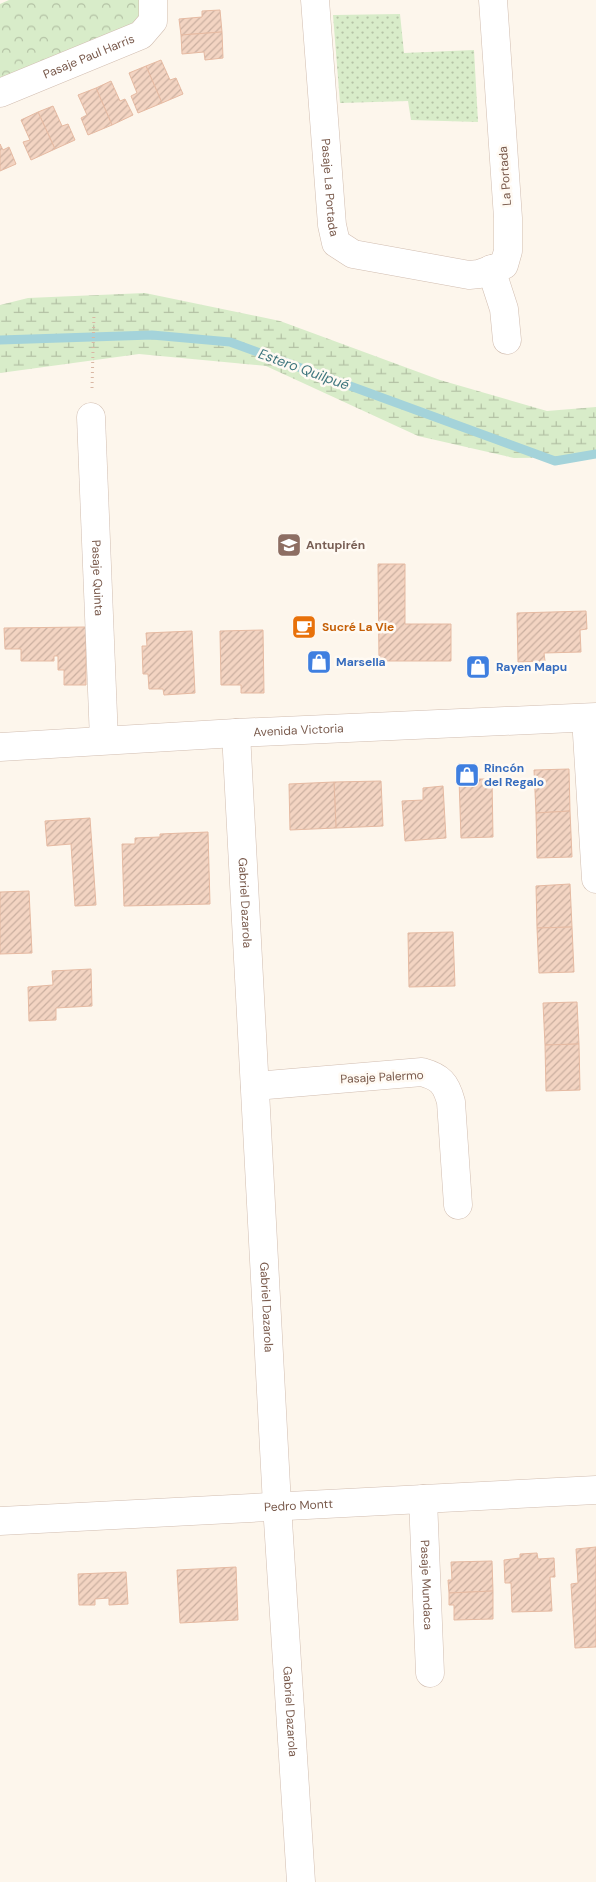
<svg xmlns="http://www.w3.org/2000/svg" width="596" height="1882" viewBox="0 0 596 1882" font-family="'DM Sans',sans-serif">
  <style>
    .grass { fill: url(#grass-dots) }
    .forest { fill: url(#forest-crowns) }
    .wetland { fill: url(#wetland-marsh) }
    .lines { fill: none; stroke-linecap: round; stroke-linejoin: round }
    .stream { stroke: #a4d3da; stroke-width: 9 }
    .building { fill: url(#building-hatch); stroke: #e6baa2 }
    .minor-casing { stroke: #d1bdb0; stroke-width: 29 }
    .path { stroke: #d9b7a4; stroke-width: 3; stroke-dasharray: 1 4; stroke-linecap: butt }
    .minor { stroke: #fff; stroke-width: 28 }
    .labels { text-anchor: middle; dominant-baseline: central; stroke-width: 5; stroke-linejoin: round; paint-order: stroke }
    .street-label { font-size: 12px; fill: #7a5b4d; stroke: #fffaf3 }
    .education-label { font-size: 12px; font-weight: bold; fill: #785e54; stroke: #fffaf3; text-anchor: start }
    .food-label { font-size: 12px; font-weight: bold; fill: #c56008; stroke: #fffaf3; text-anchor: start }
    .shop-label { font-size: 12px; font-weight: bold; fill: #366cbe; stroke: #fffaf3; text-anchor: start }
    .water-label { font-size: 14px; font-style: italic; fill: #3f767e; stroke: #fffaf3 }
  </style>
  <defs>
    <pattern id="grass-dots" width="8" height="8" patternUnits="userSpaceOnUse" patternTransform="scale(1.25)"><rect width="8" height="8" fill="#d8ecc9"/><path d="M2 2h.1M6 6h.1" fill="none" stroke="#b4c2a5" stroke-width="1.8" stroke-linecap="round"/></pattern>
    <pattern id="forest-crowns" width="20" height="18" patternUnits="userSpaceOnUse" patternTransform="scale(1.25)"><rect width="20" height="18" fill="#d8ecc9"/><path d="M2 6a3 3 0 1 1 6 0M12 15a3 3 0 1 1 6 0" fill="none" stroke="#b4c2a5"/></pattern>
    <pattern id="wetland-marsh" width="20" height="14" patternUnits="userSpaceOnUse" patternTransform="scale(1.25)"><rect width="20" height="14" fill="#d8ecc9"/><path d="M1 5h8M5 5V1M11 12h8M15 12V8" fill="none" stroke="#b4c2a5"/></pattern>
    <pattern id="building-hatch" width="6" height="6" patternUnits="userSpaceOnUse" patternTransform="scale(1.25)"><rect width="6" height="6" fill="#f3d4c2"/><path d="M-1 1l2-2M0 6l6-6M5 7l2-2" fill="none" stroke="#caafa0"/></pattern>
  </defs>
  <rect width="100%" height="100%" fill="#fdf6ec"/>
  <path class="grass" d="M 400,14 L 404,53 L 474,50 L 478,122 L 411,120 L 408,101 L 340,103 L 333,15 Z"/>
  <path class="forest" d="M 9,0 L 141,0 L 140,18 L 133,29 L 0,85 L 0,4 Z"/>
  <path class="wetland" d="M 145,293 L 280,321 L 440,380 L 547,411 L 596,407 L 596,457 L 514,458 L 418,436 L 266,366 L 139,354 L 0,373 L 0,305 L 28,298 Z"/>
  <g class="lines">
    <path class="stream" d="M 0,340 L 152,335 L 230,342 L 555,461 L 596,454"/>
  </g>
  <g class="building">
    <path d="M 220,10 L 222,32 L 181,35 L 179,19 L 202,17 L 202,11 Z"/>
    <path d="M 222,32 L 223,58 L 205,60 L 204,52 L 182,54 L 181,35 Z"/>
    <path d="M 161,60 L 170,80 L 176,78 L 183,94 L 162,103 L 146,66 Z"/>
    <path d="M 146,66 L 162,103 L 138,113 L 131,96 L 137,93 L 129,73 Z"/>
    <path d="M 111,81 L 120,101 L 125,99 L 133,115 L 112,125 L 96,88 Z"/>
    <path d="M 96,88 L 112,125 L 88,135 L 81,118 L 87,115 L 78,95 Z"/>
    <path d="M 53,106 L 62,126 L 68,124 L 75,140 L 55,149 L 38,112 Z"/>
    <path d="M 38,112 L 55,149 L 31,160 L 23,142 L 30,140 L 21,120 Z"/>
    <path d="M 0,144 L 3,150 L 9,147 L 16,164 L 0,171 Z"/>
    <path d="M 378,564 L 405,564 L 405,624 L 451,624 L 451,661 L 379,661 Z"/>
    <path d="M 586,611 L 587,629 L 580,630 L 581,652 L 544,653 L 545,661 L 518,662 L 517,613 Z"/>
    <path d="M 86,627 L 86,685 L 64,685 L 64,670 L 58,670 L 58,656 L 54,656 L 54,661 L 21,661 L 21,649 L 5,649 L 4,628 Z"/>
    <path d="M 263,630 L 264,693 L 241,693 L 241,685 L 221,685 L 220,631 Z"/>
    <path d="M 192,631 L 195,693 L 164,695 L 163,689 L 149,689 L 148,674 L 143,674 L 142,646 L 147,646 L 146,633 Z"/>
    <path d="M 569,769 L 570,811 L 536,813 L 534,770 Z"/>
    <path d="M 459,779 L 492,779 L 493,837 L 461,838 Z"/>
    <path d="M 381,781 L 383,826 L 336,828 L 334,782 Z"/>
    <path d="M 334,782 L 336,828 L 290,830 L 289,784 Z"/>
    <path d="M 443,786 L 446,838 L 405,841 L 402,801 L 423,800 L 423,788 Z"/>
    <path d="M 570,811 L 572,857 L 537,858 L 536,813 Z"/>
    <path d="M 90,818 L 96,905 L 75,906 L 71,844 L 47,846 L 45,821 Z"/>
    <path d="M 208,832 L 210,904 L 124,906 L 122,844 L 135,844 L 135,838 L 160,837 L 160,834 Z"/>
    <path d="M 570,884 L 572,927 L 537,928 L 536,886 Z"/>
    <path d="M 29,891 L 32,953 L 0,954 L 0,892 Z"/>
    <path d="M 572,927 L 574,972 L 539,973 L 537,928 Z"/>
    <path d="M 453,932 L 455,986 L 409,987 L 408,933 Z"/>
    <path d="M 91,969 L 92,1006 L 56,1008 L 56,1020 L 29,1021 L 28,987 L 53,985 L 52,971 Z"/>
    <path d="M 577,1002 L 579,1044 L 545,1045 L 543,1003 Z"/>
    <path d="M 579,1044 L 580,1090 L 546,1091 L 545,1045 Z"/>
    <path d="M 596,1547 L 596,1647 L 575,1648 L 571,1584 L 578,1583 L 576,1549 Z"/>
    <path d="M 537,1553 L 538,1559 L 554,1558 L 555,1577 L 550,1577 L 552,1611 L 512,1612 L 511,1583 L 505,1583 L 504,1560 L 520,1558 L 520,1554 Z"/>
    <path d="M 492,1561 L 493,1591 L 449,1593 L 448,1580 L 452,1580 L 451,1562 Z"/>
    <path d="M 236,1567 L 238,1620 L 180,1623 L 177,1570 Z"/>
    <path d="M 126,1572 L 128,1604 L 109,1605 L 109,1598 L 95,1599 L 95,1605 L 79,1605 L 78,1574 Z"/>
    <path d="M 493,1591 L 493,1619 L 454,1620 L 454,1605 L 449,1605 L 449,1593 Z"/>
  </g>
  <g class="lines">
    <defs>
      <g id="minor">
        <path id="s1" d="M 315,0 L 332,225 L 336,243 L 353,254 L 469,275 L 479,274 L 504,265 L 508,251 L 508,218 L 493,0"/>
        <path id="s2" d="M 0,93 L 141,35 L 153,21 L 153,0"/>
        <path d="M 491,269 L 504,309 L 507,340"/>
        <path id="s3" d="M 91,417 L 104,740"/>
        <path d="M 586,718 L 596,879"/>
        <path id="s4" d="M 236,733 L 277,1505 L 301,1882"/>
        <path id="s5" d="M 0,747 L 236,733 L 596,717"/>
        <path d="M 255,1086 L 422,1072 C 440,1077 446,1083 451,1102 L 458,1205"/>
        <path id="s6" d="M 423,1499 L 430,1673"/>
        <path id="s7" d="M 0,1521 L 596,1490"/>
      </g>
    </defs>
    <use href="#minor" class="minor-casing"/>
    <path class="path" d="M 92,388 L 94,313"/>
    <use href="#minor" class="minor"/>
  </g>
  <defs>
    <symbol id="school-square" viewBox="-11 -11 22 22"><rect x="-9" y="-9" width="18" height="18" rx="4" fill="#8d6e63" stroke="#fffaf3"/><path d="M0-5L7-2L0 1L-7-2ZM-4 1L0 2.5L4 1V4Q0 6-4 4Z" fill="#fff"/></symbol>
    <symbol id="cafe-square" viewBox="-11 -11 22 22"><rect x="-9" y="-9" width="18" height="18" rx="4" fill="#e8710a" stroke="#fffaf3"/><path d="M-5.5-4.5H6V0H3Q3 3.5 0 3.5H-2.5Q-5.5 3.5-5.5 0ZM3-3.2v2h1.7v-2ZM-6 4.5H4V6H-6Z" fill="#fff"/></symbol>
    <symbol id="shop-square" viewBox="-11 -11 22 22"><rect x="-9" y="-9" width="18" height="18" rx="4" fill="#3f7fe0" stroke="#fffaf3"/><path d="M-5-2.5h2.3a2.7 3.5 0 0 1 5.4 0H5L5.5 6h-11ZM-1.5-2.5h3a1.5 2.3 0 0 0-3 0Z" fill="#fff"/></symbol>
  </defs>
  <g fill-rule="evenodd">
    <use href="#school-square" x="275" y="531" width="28" height="28"/>
    <use href="#cafe-square" x="290" y="613" width="28" height="28"/>
    <use href="#shop-square" x="305" y="648" width="28" height="28"/>
    <use href="#shop-square" x="464" y="653" width="28" height="28"/>
    <use href="#shop-square" x="453" y="761" width="28" height="28"/>
  </g>
  <g class="labels">
    <g class="street-label">
      <text stroke="none"><textPath href="#s2" startOffset="96">Pasaje Paul Harris</textPath></text>
      <text transform="translate(505 176) rotate(-94)">La Portada</text>
      <text stroke="none"><textPath href="#s1" startOffset="188">Pasaje La Portada</textPath></text>
      <text stroke="none"><textPath href="#s3" startOffset="161">Pasaje Quinta</textPath></text>
      <text stroke="none"><textPath href="#s5" startOffset="299">Avenida Victoria</textPath></text>
      <text stroke="none"><textPath href="#s4" startOffset="170">Gabriel Dazarola</textPath></text>
      <text transform="translate(382 1077) rotate(-3)">Pasaje Palermo</text>
      <text stroke="none"><textPath href="#s4" startOffset="575">Gabriel Dazarola</textPath></text>
      <text stroke="none"><textPath href="#s7" startOffset="299">Pedro Montt</textPath></text>
      <text stroke="none"><textPath href="#s6" startOffset="86">Pasaje Mundaca</textPath></text>
      <text stroke="none"><textPath href="#s4" startOffset="980">Gabriel Dazarola</textPath></text>
    </g>
    <g class="education-label">
      <text x="306" y="545">Antupirén</text>
    </g>
    <g class="food-label">
      <text x="322" y="627">Sucré La Vie</text>
    </g>
    <g class="shop-label">
      <text x="336" y="662">Marsella</text>
      <text x="496" y="667">Rayen Mapu</text>
      <text x="484" y="768">Rincón<tspan x="484" dy="14">del Regalo</tspan></text>
    </g>
    <g class="water-label">
      <text transform="translate(304 369) rotate(20)">Estero Quilpué</text>
    </g>
  </g>
</svg>
